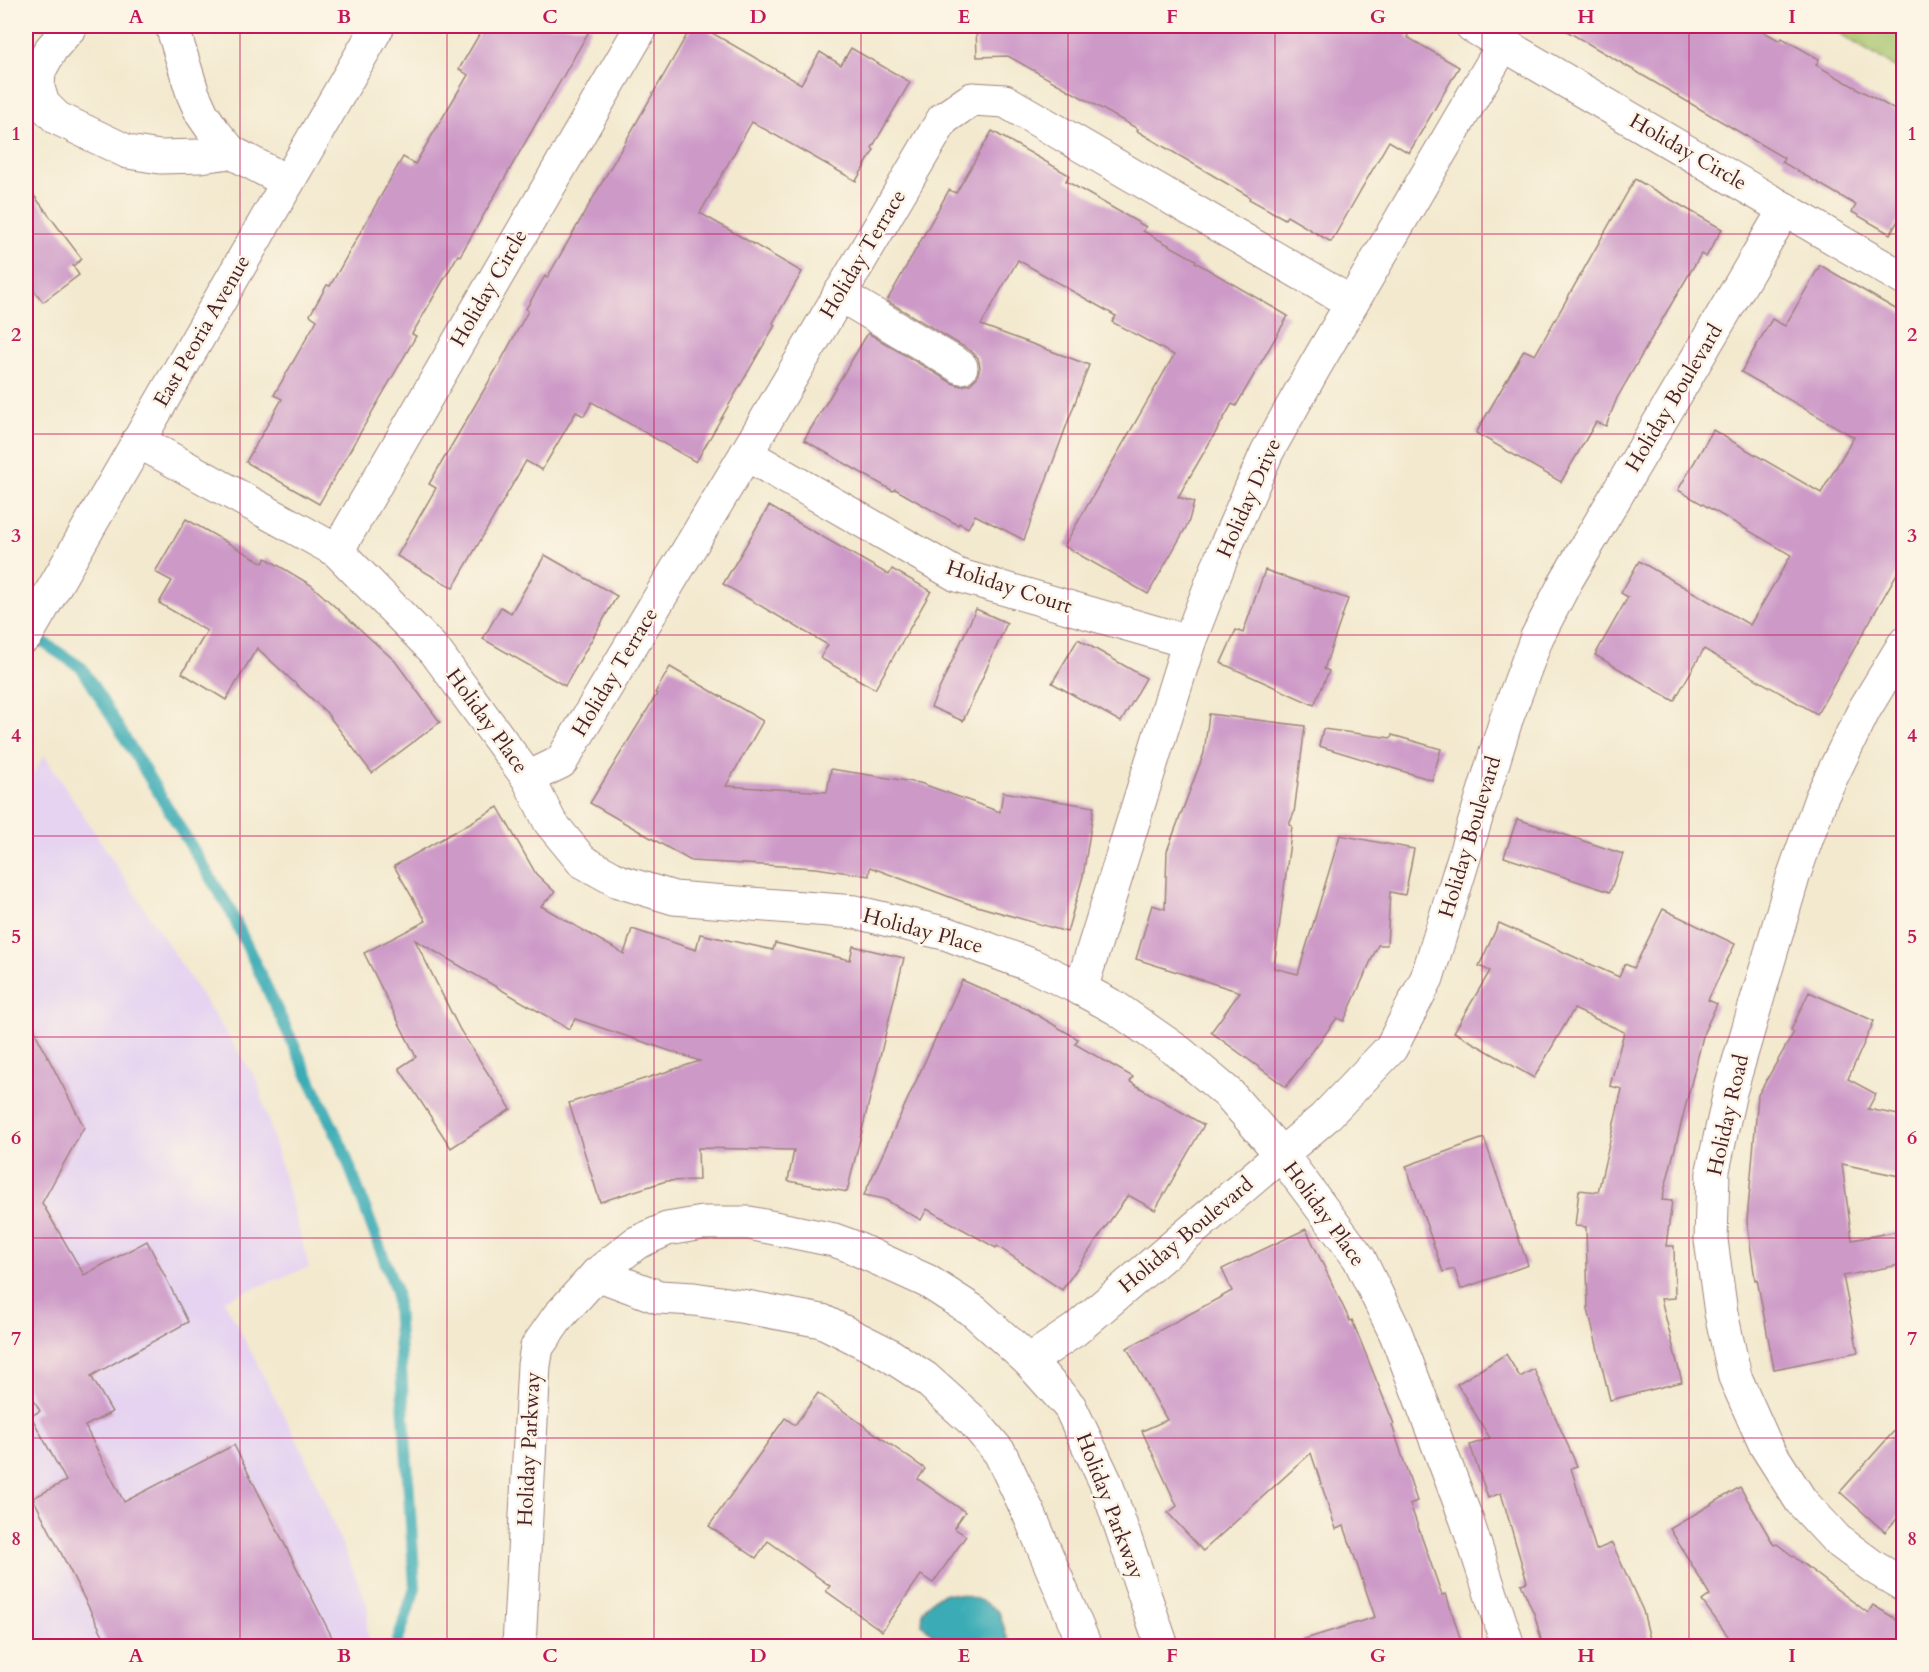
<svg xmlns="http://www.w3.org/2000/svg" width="1929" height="1672" viewBox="0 0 1929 1672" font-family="Cardo,serif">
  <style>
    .built { fill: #e5d3f1 }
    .green { fill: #a5c36a; stroke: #78714a; stroke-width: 1.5 }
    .water { fill: #3aacb5; stroke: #426670; stroke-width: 1.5 }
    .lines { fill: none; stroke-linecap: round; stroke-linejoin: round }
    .stream { stroke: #3aacb5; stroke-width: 12 }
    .building { fill: #cd9ac8 }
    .minor-casing { stroke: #9e847d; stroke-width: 35 }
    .minor { stroke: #fff; stroke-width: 33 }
    .grid { fill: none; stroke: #c2185b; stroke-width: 1.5; stroke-opacity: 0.55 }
    .labels { text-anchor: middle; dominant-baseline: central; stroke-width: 5; stroke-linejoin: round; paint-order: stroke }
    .street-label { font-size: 21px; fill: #4a1f2b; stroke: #fcf5e5 }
    .neatline { fill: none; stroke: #c2185b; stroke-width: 2 }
    .grid-label { font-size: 20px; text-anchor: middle; font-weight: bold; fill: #c2185b }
  </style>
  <rect width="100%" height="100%" fill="#fcf5e5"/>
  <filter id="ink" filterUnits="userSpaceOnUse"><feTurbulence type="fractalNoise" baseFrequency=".0167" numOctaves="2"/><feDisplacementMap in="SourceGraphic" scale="12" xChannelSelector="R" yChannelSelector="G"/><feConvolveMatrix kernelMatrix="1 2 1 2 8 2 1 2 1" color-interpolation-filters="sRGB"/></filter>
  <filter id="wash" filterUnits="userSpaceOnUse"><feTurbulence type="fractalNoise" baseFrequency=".008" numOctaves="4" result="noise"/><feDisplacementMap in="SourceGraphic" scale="24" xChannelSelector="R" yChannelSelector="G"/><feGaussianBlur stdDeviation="1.35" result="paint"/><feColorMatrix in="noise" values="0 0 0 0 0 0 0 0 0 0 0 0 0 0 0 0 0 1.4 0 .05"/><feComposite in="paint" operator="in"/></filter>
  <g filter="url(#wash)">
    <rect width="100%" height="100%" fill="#f3e9cf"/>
    <path class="built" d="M 44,755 L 257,1080 L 309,1267 L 224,1300 L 305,1456 L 368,1606 L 367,1631 L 370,1646 L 26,1646 L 26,785 Z"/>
    <path class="green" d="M 1827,26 L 1903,26 L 1903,72 Z"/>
    <path class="water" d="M 946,1593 C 967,1595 983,1599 999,1612 L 1010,1646 L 971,1646 L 964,1640 C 943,1644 936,1640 922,1624 L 923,1610 L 935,1598 Z"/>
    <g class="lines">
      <path class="stream" d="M 29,633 L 82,668 L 229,908 L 343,1149 L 396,1291 L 415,1588 L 396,1646"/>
    </g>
    <g id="blocks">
      <g class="building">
        <path d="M 484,26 L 592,26 L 460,256 L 458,255 L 412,334 L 416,336 L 319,504 L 246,462 L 282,399 L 274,395 L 317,320 L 310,315 L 327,285 L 330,286 L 403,157 L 415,164 L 468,75 L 459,69 Z"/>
        <path d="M 692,26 L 700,26 L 801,84 L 820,52 L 841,65 L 851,48 L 910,82 L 872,148 L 874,150 L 856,181 L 752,122 L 700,213 L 802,272 L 773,323 L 775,325 L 696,462 L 592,402 L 584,416 L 576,412 L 542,470 L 526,461 L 453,588 L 397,556 L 436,488 L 429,484 L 498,366 L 528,311 L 526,309 L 545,276 L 547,278 Z"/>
        <path d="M 976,26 L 1413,26 L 1407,37 L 1459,67 L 1409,153 L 1389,141 L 1331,242 L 1287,216 L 1285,219 L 1249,199 L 1250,197 L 1137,131 L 1138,129 L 1008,56 L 977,57 Z"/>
        <path d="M 1558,26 L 1754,26 L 1780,41 L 1782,38 L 1819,59 L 1816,65 L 1904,115 L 1904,211 L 1890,234 L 1852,212 L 1856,205 L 1782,162 L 1784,158 Z"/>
        <path d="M 992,131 L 1069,175 L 1066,181 L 1146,227 L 1143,231 L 1196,260 L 1195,262 L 1288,316 L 1236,406 L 1232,404 L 1178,497 L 1194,502 L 1188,524 L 1148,594 L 1064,546 L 1174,355 L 1112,322 L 1116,316 L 1018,260 L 981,325 L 1089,365 L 1024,540 L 975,515 L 968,528 L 959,523 L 958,525 L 895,489 L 893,491 L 804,440 L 868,333 L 952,383 L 961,386 L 970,384 L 977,377 L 980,367 L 978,358 L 971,351 L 887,301 L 949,190 L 956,193 Z"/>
        <path d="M 1635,179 L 1722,229 L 1706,257 L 1701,254 L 1666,313 L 1617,398 L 1606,426 L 1596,422 L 1561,482 L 1476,433 L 1524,350 L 1535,355 Z"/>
        <path d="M 26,185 L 82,259 L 73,266 L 79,275 L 43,302 L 26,280 Z"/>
        <path d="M 1820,265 L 1904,314 L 1904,561 L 1817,714 L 1704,649 L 1674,701 L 1595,655 L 1628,597 L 1621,593 L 1639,561 L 1750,625 L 1791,555 L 1678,490 L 1713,430 L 1821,493 L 1854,437 L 1741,372 L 1772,319 L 1785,326 Z"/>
        <path d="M 769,506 L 889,575 L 892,569 L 931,591 L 875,689 L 820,658 L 828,645 L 723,584 Z"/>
        <path d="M 186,519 L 263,563 L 266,558 L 311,585 L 395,661 L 440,722 L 372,773 L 326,712 L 257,648 L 226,700 L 182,673 L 207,631 L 159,603 L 172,581 L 155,572 Z"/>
        <path d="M 545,555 L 617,596 L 565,686 L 483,639 L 501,607 L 511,613 Z"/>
        <path d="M 1265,570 L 1348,599 L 1324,669 L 1329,671 L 1314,705 L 1221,663 L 1236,630 L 1243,633 Z"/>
        <path d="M 976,609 L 1007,623 L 963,721 L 931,707 Z"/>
        <path d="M 1078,639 L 1146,678 L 1121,722 L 1052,683 Z"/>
        <path d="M 670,667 L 763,721 L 726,786 L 827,792 L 831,769 L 920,783 L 1000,812 L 1003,792 L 1094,807 L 1083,876 L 1067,932 L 963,902 L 870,867 L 869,876 L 816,868 L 691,861 L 590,803 L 657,694 L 655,693 Z"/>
        <path d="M 1209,714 L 1305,726 L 1294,813 L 1289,825 L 1292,826 L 1274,968 L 1298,974 L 1340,835 L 1414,849 L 1405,895 L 1390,892 L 1387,945 L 1378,945 L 1344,1021 L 1337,1018 L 1286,1087 L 1211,1032 L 1240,992 L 1136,959 L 1152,905 L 1165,909 L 1167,851 L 1204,753 Z"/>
        <path d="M 1323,729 L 1391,738 L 1392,735 L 1441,749 L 1432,780 L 1319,746 Z"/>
        <path d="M 498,807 L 536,874 L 555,892 L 541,906 L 624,954 L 632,929 L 696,950 L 700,934 L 773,950 L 775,943 L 850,960 L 853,946 L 904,958 L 847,1192 L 788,1181 L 794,1150 L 698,1148 L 699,1180 L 666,1181 L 600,1202 L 569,1103 L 700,1061 L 575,1019 L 569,1029 L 415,940 L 460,1030 L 511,1109 L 451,1148 L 399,1068 L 416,1057 L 364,953 L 426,921 L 394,866 Z"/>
        <path d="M 1517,819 L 1623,854 L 1610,892 L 1504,857 Z"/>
        <path d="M 1663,909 L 1735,944 L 1708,1000 L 1717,1004 L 1704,1032 L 1662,1200 L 1672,1201 L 1666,1246 L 1674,1246 L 1675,1298 L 1661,1299 L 1682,1382 L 1610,1400 L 1588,1309 L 1586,1227 L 1575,1226 L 1579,1190 L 1598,1192 L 1622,1089 L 1610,1086 L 1624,1032 L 1574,1009 L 1534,1078 L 1454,1032 L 1490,971 L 1479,966 L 1499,923 L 1619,977 L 1625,964 L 1634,968 Z"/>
        <path d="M 962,980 L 1027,1009 L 1078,1039 L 1075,1044 L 1133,1077 L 1130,1082 L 1204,1125 L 1155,1210 L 1128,1195 L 1062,1290 L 997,1246 L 996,1248 L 927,1209 L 921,1220 L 884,1199 L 864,1195 Z"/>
        <path d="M 1809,992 L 1874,1021 L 1848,1079 L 1876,1094 L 1868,1109 L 1904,1116 L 1904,1177 L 1842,1164 L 1852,1240 L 1904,1230 L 1904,1264 L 1843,1276 L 1858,1352 L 1774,1369 L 1757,1279 L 1755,1280 L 1747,1221 L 1758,1095 L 1794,1032 L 1791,1030 Z"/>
        <path d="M 26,1015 L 84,1127 L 42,1203 L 84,1275 L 147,1241 L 188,1322 L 91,1376 L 112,1412 L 85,1426 L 124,1502 L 234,1445 L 337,1647 L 109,1647 L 33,1498 L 66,1481 L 31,1416 L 40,1411 L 26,1386 Z"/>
        <path d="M 1484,1138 L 1528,1265 L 1461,1289 L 1454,1269 L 1443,1272 L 1406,1166 Z"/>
        <path d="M 1306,1229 L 1350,1321 L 1352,1320 L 1394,1424 L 1392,1425 L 1417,1501 L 1410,1504 L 1442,1595 L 1446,1594 L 1463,1647 L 1303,1647 L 1302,1640 L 1375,1617 L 1344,1526 L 1336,1529 L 1311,1453 L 1203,1551 L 1168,1513 L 1177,1506 L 1142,1431 L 1167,1420 L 1127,1348 L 1232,1291 L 1222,1269 Z"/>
        <path d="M 1506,1354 L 1520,1377 L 1534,1369 L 1577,1466 L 1571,1468 L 1596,1550 L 1612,1543 L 1643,1611 L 1652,1647 L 1543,1647 L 1535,1616 L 1521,1584 L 1527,1582 L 1501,1493 L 1488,1498 L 1470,1445 L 1490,1438 L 1457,1384 Z"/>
        <path d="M 818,1393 L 925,1469 L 918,1479 L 965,1512 L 954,1528 L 966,1536 L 933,1583 L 921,1575 L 882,1631 L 826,1591 L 830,1586 L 768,1541 L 756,1558 L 709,1526 L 785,1418 L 795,1425 Z"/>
        <path d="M 1904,1420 L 1904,1511 L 1885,1532 L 1840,1492 Z"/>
        <path d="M 1740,1487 L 1774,1545 L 1777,1544 L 1868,1613 L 1873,1605 L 1904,1624 L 1904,1647 L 1736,1647 L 1702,1601 L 1710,1595 L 1670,1529 Z"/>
      </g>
    </g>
  </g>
  <g filter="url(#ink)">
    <use href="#blocks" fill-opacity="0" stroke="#9e847d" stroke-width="1.5"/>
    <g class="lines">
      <defs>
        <g id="minor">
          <path d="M 71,26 L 51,49 L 39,71 L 38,88 L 43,104 L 57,118 L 128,152 L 160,157 L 200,156 L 231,152"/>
          <path d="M 172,26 L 193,94 L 202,114 L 215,133 L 231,152 L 288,182"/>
          <path d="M 1472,26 L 1904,279"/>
          <path d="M 839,294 L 961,367"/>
          <path d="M 138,441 L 337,551 L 435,651 L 528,778 L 550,822 L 582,861 L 618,881 L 674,898 L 855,912 L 948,934 L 1033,966 L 1081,989 L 1116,1008 L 1179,1052 L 1229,1094 L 1281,1154 L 1359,1258 L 1396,1334 L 1467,1521 L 1508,1646"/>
          <path d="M 746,454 L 957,575 L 1189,642"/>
          <path d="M 337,551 L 642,26"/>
          <path d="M 26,636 L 378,26"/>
          <path d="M 1904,644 L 1864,710 L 1821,798 L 1793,877 L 1730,1092 L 1713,1170 L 1711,1240 L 1721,1313 L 1735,1377 L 1766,1446 L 1801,1501 L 1837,1540 L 1875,1568 L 1904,1585"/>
          <path d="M 528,778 L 561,762 L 746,454 L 943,119 L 972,99 L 1005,101 L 1352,303"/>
          <path d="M 1081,989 L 1189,642 L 1226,546 L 1267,452 L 1314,368 L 1503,45"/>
          <path d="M 597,1274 L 659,1297 L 694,1299 L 741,1306 L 822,1321 L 888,1354 L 925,1378 L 974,1422 L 1000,1453 L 1030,1516 L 1085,1646"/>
          <path d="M 1029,1361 L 1075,1330 L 1324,1118 L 1391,1048 L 1427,978 L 1506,720 L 1537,637 L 1566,581 L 1785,209"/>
          <path d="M 519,1646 L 534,1365 L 537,1347 L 558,1317 L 597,1274 L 636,1243 L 667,1229 L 703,1223 L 749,1223 L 834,1240 L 848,1245 L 927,1281 L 975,1312 L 1029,1361 L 1070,1407 L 1106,1483 L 1162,1646"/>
        </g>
      </defs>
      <use href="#minor" class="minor-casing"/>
      <use href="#minor" class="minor"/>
    </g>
  </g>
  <path class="grid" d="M 240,26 L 240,1646M 447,26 L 447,1646M 654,26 L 654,1646M 861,26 L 861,1646M 1068,26 L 1068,1646M 1275,26 L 1275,1646M 1482,26 L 1482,1646M 1689,26 L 1689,1646M 26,234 L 1904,234M 26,434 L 1904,434M 26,635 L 1904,635M 26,836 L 1904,836M 26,1037 L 1904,1037M 26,1238 L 1904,1238M 26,1438 L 1904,1438"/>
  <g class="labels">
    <g class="street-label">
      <text transform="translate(1688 152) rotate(30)">Holiday Circle</text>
      <text transform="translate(863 254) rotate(-59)">Holiday Terrace</text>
      <text transform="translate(489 288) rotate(-60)">Holiday Circle</text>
      <text transform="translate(202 331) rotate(-60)">East Peoria Avenue</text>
      <text transform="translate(1674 398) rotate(-59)">Holiday Boulevard</text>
      <text transform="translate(1249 498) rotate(-66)">Holiday Drive</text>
      <text transform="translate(1009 587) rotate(18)">Holiday Court</text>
      <text transform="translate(615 672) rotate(-59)">Holiday Terrace</text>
      <text transform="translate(487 721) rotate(54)">Holiday Place</text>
      <text transform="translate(1470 837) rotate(-73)">Holiday Boulevard</text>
      <text transform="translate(923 931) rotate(15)">Holiday Place</text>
      <text transform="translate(1728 1115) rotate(-77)">Holiday Road</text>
      <text transform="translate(1324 1214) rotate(54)">Holiday Place</text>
      <text transform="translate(1186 1235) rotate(-40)">Holiday Boulevard</text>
      <text transform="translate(529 1449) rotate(-87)">Holiday Parkway</text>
      <text transform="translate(1110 1506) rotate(69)">Holiday Parkway</text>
    </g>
  </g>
  <rect width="1929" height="1672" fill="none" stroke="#fcf5e5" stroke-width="66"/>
  <rect x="33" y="33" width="1863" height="1606" class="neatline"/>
  <g class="grid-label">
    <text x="136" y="23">A</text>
    <text x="344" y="23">B</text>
    <text x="550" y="23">C</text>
    <text x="758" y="23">D</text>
    <text x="964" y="23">E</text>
    <text x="1172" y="23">F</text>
    <text x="1378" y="23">G</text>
    <text x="1586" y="23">H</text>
    <text x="1792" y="23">I</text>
    <text x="16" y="140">1</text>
    <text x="1912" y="140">1</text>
    <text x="16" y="341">2</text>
    <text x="1912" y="341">2</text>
    <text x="16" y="542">3</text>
    <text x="1912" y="542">3</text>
    <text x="16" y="742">4</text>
    <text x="1912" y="742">4</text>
    <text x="16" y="943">5</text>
    <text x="1912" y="943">5</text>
    <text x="16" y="1144">6</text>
    <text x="1912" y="1144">6</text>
    <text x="16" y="1345">7</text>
    <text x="1912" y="1345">7</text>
    <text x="16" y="1545">8</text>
    <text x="1912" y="1545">8</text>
    <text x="136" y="1662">A</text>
    <text x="344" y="1662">B</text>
    <text x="550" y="1662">C</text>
    <text x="758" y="1662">D</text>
    <text x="964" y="1662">E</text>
    <text x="1172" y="1662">F</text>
    <text x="1378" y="1662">G</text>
    <text x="1586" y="1662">H</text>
    <text x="1792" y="1662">I</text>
  </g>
</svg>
